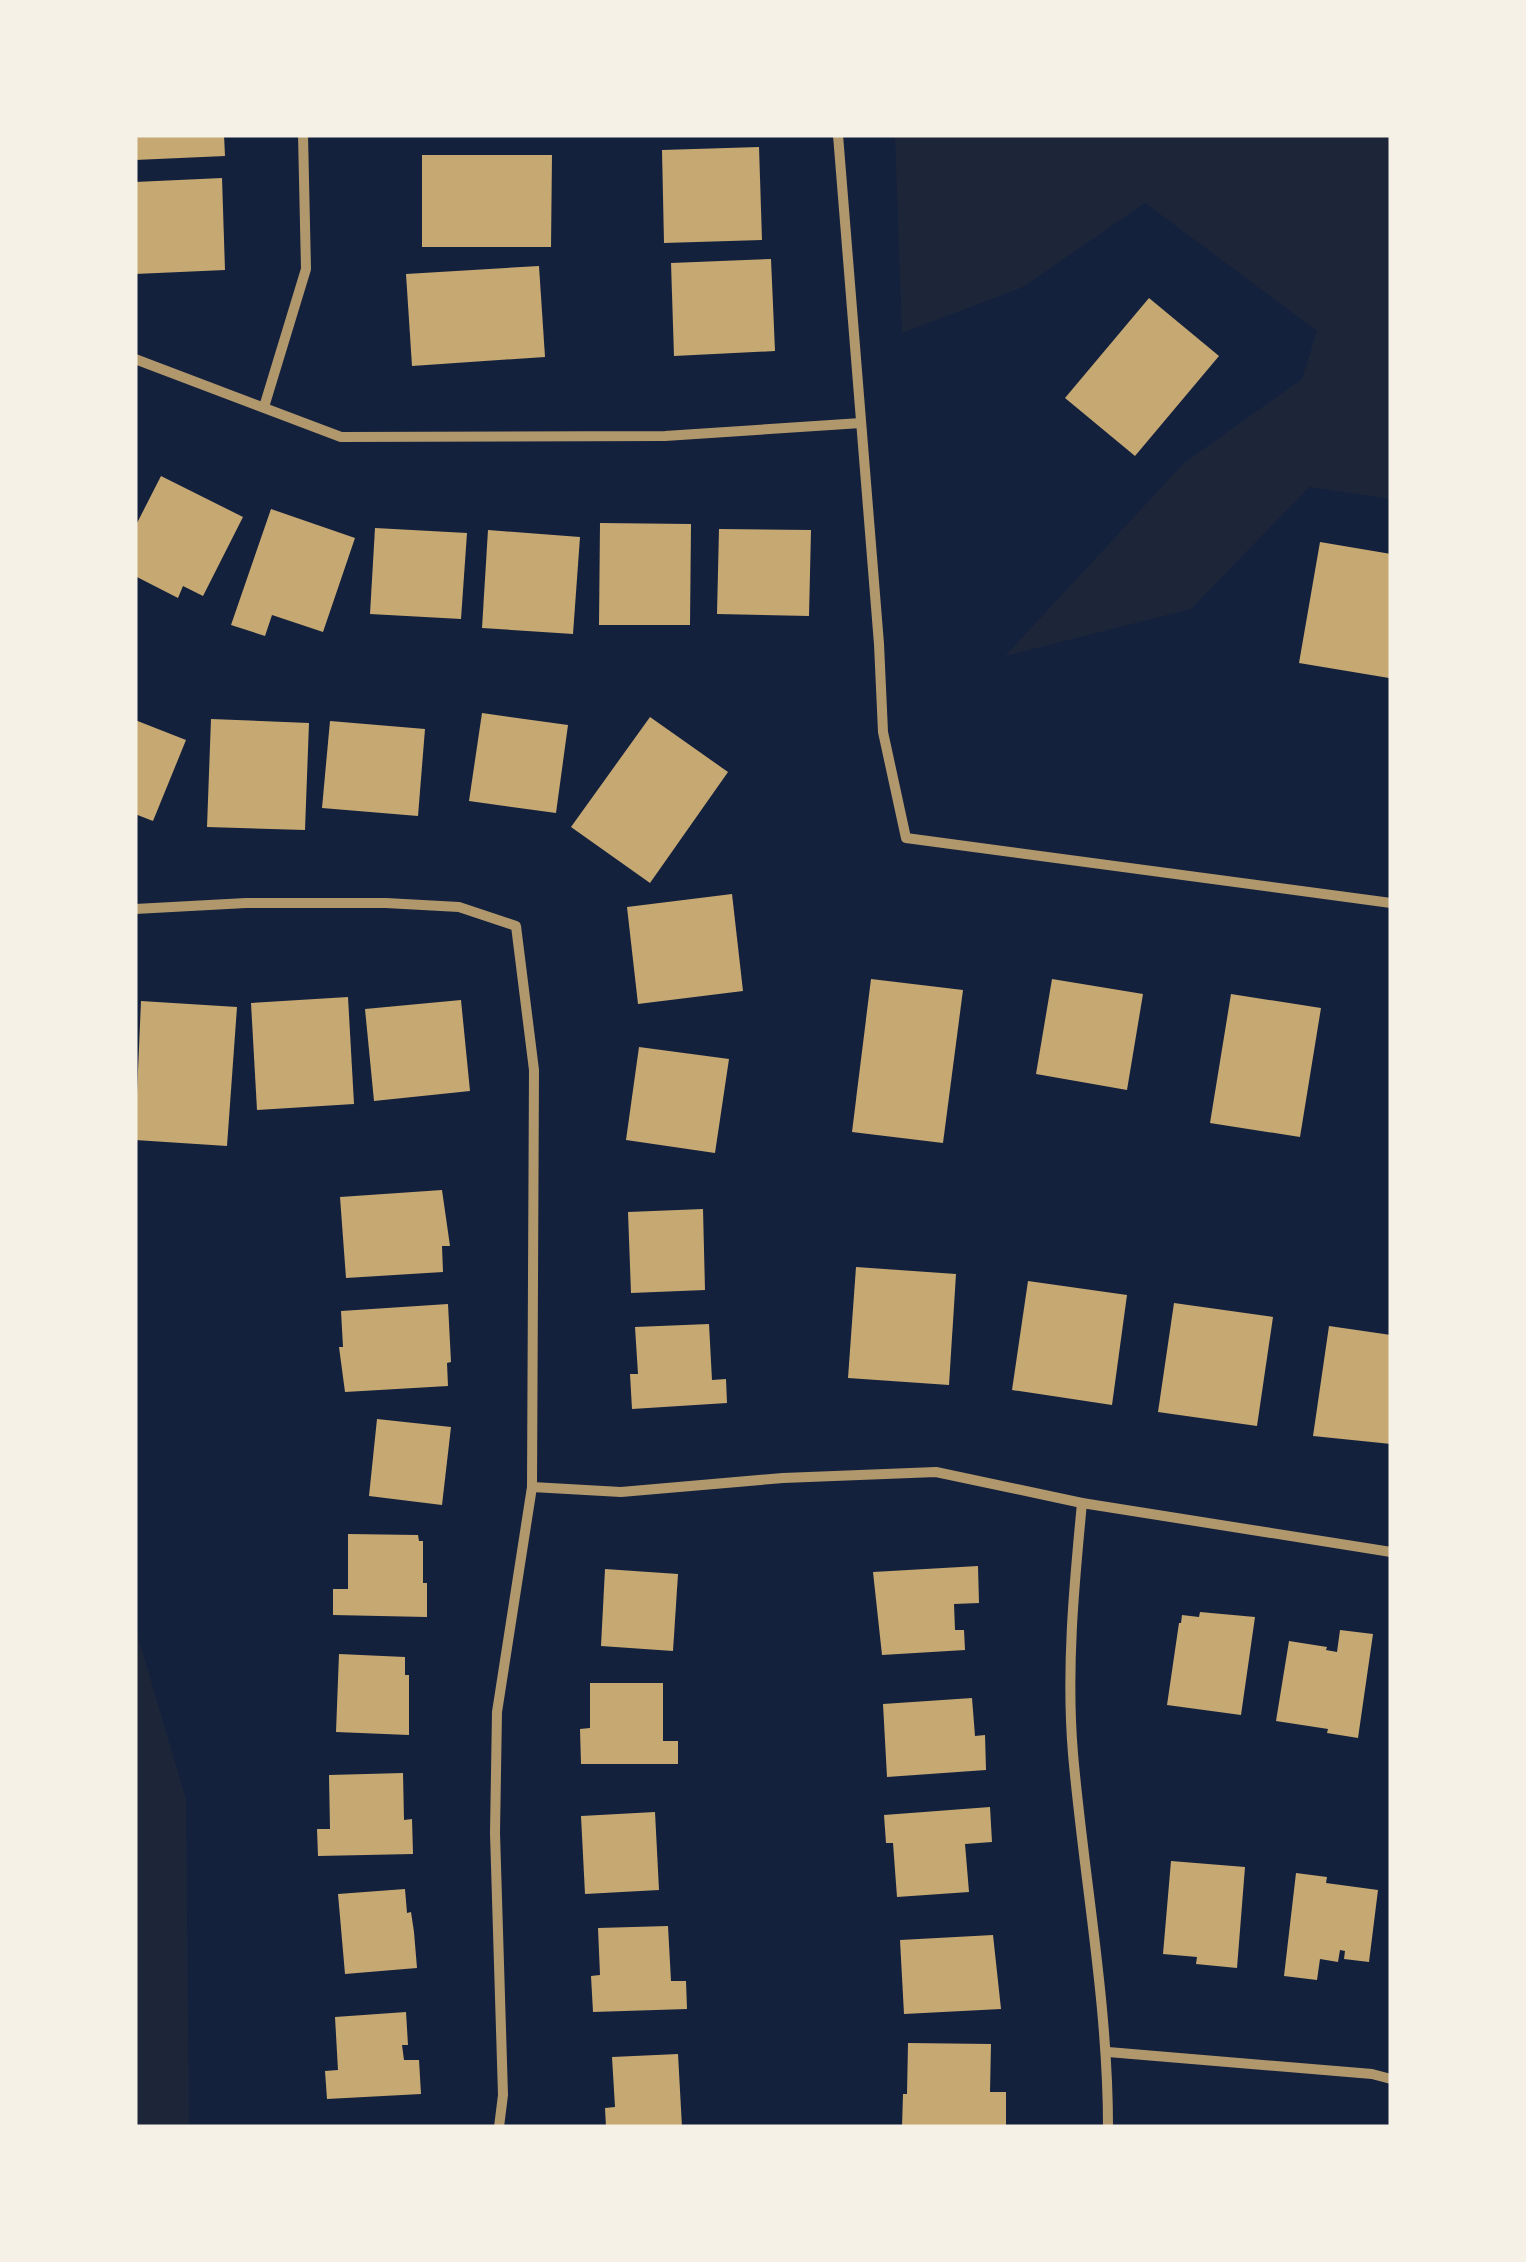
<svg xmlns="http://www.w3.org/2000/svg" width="1526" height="2262" viewBox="0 0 1526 2262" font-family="Jost,sans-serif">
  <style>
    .green { fill: #1d2539 }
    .building { fill: #c6a872 }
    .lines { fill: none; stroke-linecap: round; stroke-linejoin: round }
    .minor { stroke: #b1986c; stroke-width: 10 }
  </style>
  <rect width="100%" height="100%" fill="#14213d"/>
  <g class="green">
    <path d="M 895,135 L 1391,135 L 1391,499 L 1309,487 L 1191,609 L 1005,656 L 1184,463 L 1302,379 L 1317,331 L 1145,203 L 1023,287 L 902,333 Z"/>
    <path d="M 135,1627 L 186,1799 L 189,2127 L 135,2127 Z"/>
  </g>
  <g class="building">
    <path d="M 135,135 L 224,135 L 225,156 L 135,160 Z"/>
    <path d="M 759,147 L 762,240 L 664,243 L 662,150 Z"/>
    <path d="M 422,155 L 552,155 L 551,247 L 422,247 Z"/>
    <path d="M 222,178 L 225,270 L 135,274 L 135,182 Z"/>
    <path d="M 771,259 L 775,351 L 674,356 L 671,263 Z"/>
    <path d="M 539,266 L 545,357 L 412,366 L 406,274 Z"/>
    <path d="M 1149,298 L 1219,356 L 1135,456 L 1065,398 Z"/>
    <path d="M 161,476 L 243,517 L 203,596 L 183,586 L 178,598 L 135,576 L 135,527 Z"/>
    <path d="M 271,509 L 355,538 L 323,632 L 272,615 L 265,636 L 231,625 Z"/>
    <path d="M 600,523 L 691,524 L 690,625 L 599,625 Z"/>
    <path d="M 375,528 L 467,533 L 461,619 L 370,614 Z"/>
    <path d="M 719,529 L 811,530 L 809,616 L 717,614 Z"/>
    <path d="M 488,530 L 580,537 L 573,634 L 482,628 Z"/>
    <path d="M 1320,542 L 1391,554 L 1389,678 L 1299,663 Z"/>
    <path d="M 482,713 L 568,725 L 556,813 L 469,801 Z"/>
    <path d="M 650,717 L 728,772 L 650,883 L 571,827 Z"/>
    <path d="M 211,719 L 309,723 L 305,830 L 207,827 Z"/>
    <path d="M 135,720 L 186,740 L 153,821 L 135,814 Z"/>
    <path d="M 330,721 L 425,729 L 418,816 L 322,808 Z"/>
    <path d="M 732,894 L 743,991 L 638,1004 L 627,907 Z"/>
    <path d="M 871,979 L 963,990 L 943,1143 L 852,1132 Z"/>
    <path d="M 1052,979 L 1143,994 L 1127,1090 L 1036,1074 Z"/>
    <path d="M 1231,994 L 1321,1008 L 1300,1137 L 1210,1123 Z"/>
    <path d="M 348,997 L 354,1104 L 257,1110 L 251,1003 Z"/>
    <path d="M 461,1000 L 470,1091 L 374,1101 L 365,1009 Z"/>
    <path d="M 141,1001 L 237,1007 L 227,1146 L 135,1140 Z"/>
    <path d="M 639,1047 L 729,1059 L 715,1153 L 626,1140 Z"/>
    <path d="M 442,1190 L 450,1246 L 442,1246 L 443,1272 L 346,1278 L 340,1197 Z"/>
    <path d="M 703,1209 L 705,1290 L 631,1293 L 628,1212 Z"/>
    <path d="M 856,1267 L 956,1274 L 949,1385 L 848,1378 Z"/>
    <path d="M 1028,1281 L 1127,1295 L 1112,1405 L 1012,1390 Z"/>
    <path d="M 1174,1303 L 1273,1317 L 1257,1426 L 1158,1412 Z"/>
    <path d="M 448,1304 L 451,1362 L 447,1363 L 448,1386 L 345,1392 L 339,1347 L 343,1347 L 341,1311 Z"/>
    <path d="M 709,1324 L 712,1380 L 726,1379 L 727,1403 L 632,1409 L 630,1374 L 638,1374 L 635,1327 Z"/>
    <path d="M 1329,1326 L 1391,1335 L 1391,1444 L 1313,1436 Z"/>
    <path d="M 377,1419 L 451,1427 L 442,1505 L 369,1496 Z"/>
    <path d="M 348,1534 L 418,1535 L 419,1541 L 423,1541 L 423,1583 L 427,1583 L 427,1617 L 333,1615 L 333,1589 L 348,1589 Z"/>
    <path d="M 978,1566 L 979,1603 L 954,1604 L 955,1630 L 964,1630 L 965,1650 L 882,1655 L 873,1572 Z"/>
    <path d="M 605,1569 L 678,1574 L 673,1651 L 601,1646 Z"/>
    <path d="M 1200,1612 L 1255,1617 L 1241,1715 L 1167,1705 L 1179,1623 L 1181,1623 L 1182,1615 L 1199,1617 Z"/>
    <path d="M 1340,1630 L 1373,1634 L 1358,1738 L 1327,1733 L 1328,1729 L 1276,1721 L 1289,1641 L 1327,1647 L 1326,1650 L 1337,1652 Z"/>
    <path d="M 339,1654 L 405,1657 L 405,1675 L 409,1675 L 409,1735 L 336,1732 Z"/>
    <path d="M 590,1683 L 663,1683 L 663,1741 L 678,1741 L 678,1764 L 581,1764 L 580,1729 L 590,1728 Z"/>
    <path d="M 972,1698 L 975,1736 L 985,1735 L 986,1770 L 887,1777 L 883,1704 Z"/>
    <path d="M 403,1773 L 404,1820 L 412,1819 L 413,1854 L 318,1856 L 317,1829 L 330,1829 L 329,1775 Z"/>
    <path d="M 990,1807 L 992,1842 L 965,1844 L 969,1892 L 897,1897 L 893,1843 L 886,1843 L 884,1815 Z"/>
    <path d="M 655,1812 L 659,1890 L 585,1894 L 581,1816 Z"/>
    <path d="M 1171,1861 L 1245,1867 L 1237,1968 L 1196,1964 L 1197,1957 L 1163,1954 Z"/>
    <path d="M 1296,1873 L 1327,1877 L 1326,1883 L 1378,1890 L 1369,1962 L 1344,1959 L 1345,1951 L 1340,1950 L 1338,1962 L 1320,1959 L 1317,1980 L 1284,1976 Z"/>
    <path d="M 405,1889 L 407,1913 L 411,1912 L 414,1932 L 417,1968 L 345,1974 L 338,1894 Z"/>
    <path d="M 668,1926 L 671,1981 L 686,1981 L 687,2009 L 593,2012 L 591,1976 L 600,1975 L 598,1928 Z"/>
    <path d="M 993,1935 L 1001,2009 L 904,2014 L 900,1940 Z"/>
    <path d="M 406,2012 L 408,2045 L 402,2045 L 404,2060 L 419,2060 L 421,2094 L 327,2099 L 325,2071 L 338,2070 L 335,2017 Z"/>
    <path d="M 908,2043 L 991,2044 L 990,2092 L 1006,2092 L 1006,2127 L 902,2127 L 903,2094 L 907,2094 Z"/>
    <path d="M 678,2054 L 682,2127 L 606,2127 L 605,2108 L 615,2107 L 612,2057 Z"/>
  </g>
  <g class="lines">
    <g class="minor">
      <path d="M 838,135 L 879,644 L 883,732 L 906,838 L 1391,903"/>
      <path d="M 135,359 L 341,437 L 665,436 L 861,423"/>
      <path d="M 264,407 L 306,269 L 303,135"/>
      <path d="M 135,909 L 246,903 L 386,903 L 459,907 L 516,926 L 534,1070 L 532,1487 L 497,1712 L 495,1833 L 503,2095 L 499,2127"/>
      <path d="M 532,1487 L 621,1492 L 783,1478 L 936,1472 L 1082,1503 L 1391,1552"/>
      <path d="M 1082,1503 C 1074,1586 1066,1670 1073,1754 C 1084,1879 1108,2002 1108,2127"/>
      <path d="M 1108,2052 L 1372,2074 L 1391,2079"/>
    </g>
  </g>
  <rect width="1526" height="2262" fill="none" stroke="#f6f1e7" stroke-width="275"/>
</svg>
